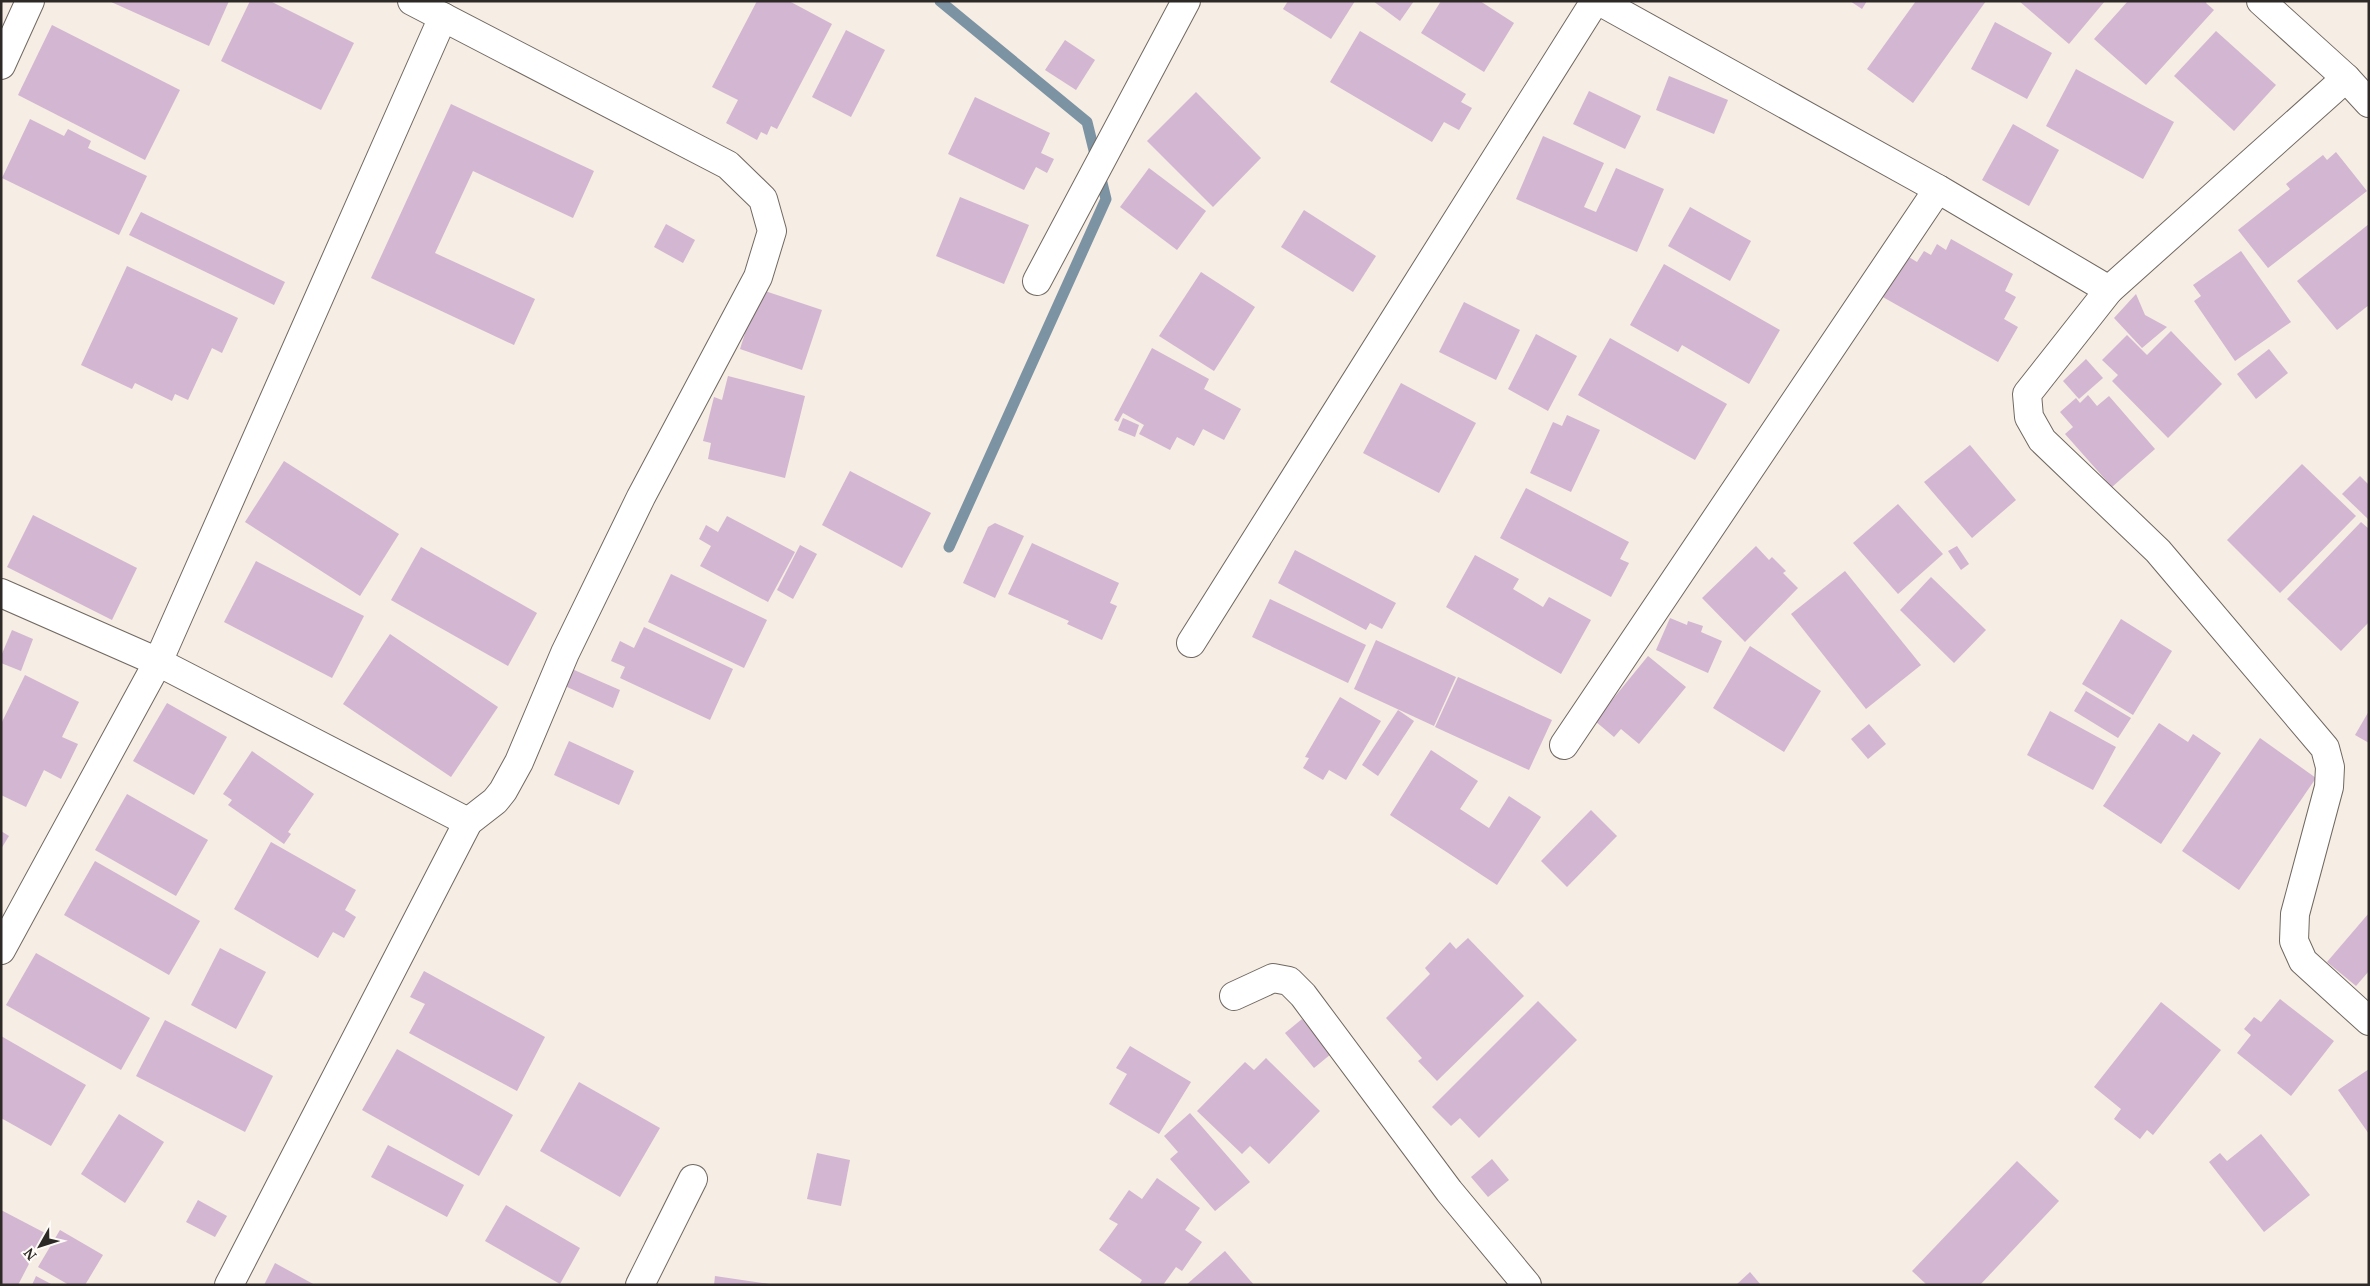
<svg xmlns="http://www.w3.org/2000/svg" width="2370" height="1286" viewBox="0 0 2370 1286" font-family="'PT Serif',serif">
  <style>
    .lines { fill: none; stroke-linecap: round; stroke-linejoin: round }
    .stream { stroke: #7c93a3; stroke-width: 11 }
    .building { fill: #d3b6d1 }
    .minor-casing { stroke: #706861; stroke-width: 30 }
    .minor { stroke: #fff; stroke-width: 28 }
  </style>
  <rect width="100%" height="100%" fill="#f6ede4"/>
  <g class="lines">
    <path class="stream" d="M 940,1 L 1087,122 L 1106,199 L 949,547"/>
  </g>
  <g class="building">
    <path d="M 109,1 L 229,1 L 209,46 Z"/>
    <path d="M 250,1 L 270,1 L 354,43 L 321,110 L 221,61 Z"/>
    <path d="M 757,1 L 789,1 L 832,24 L 777,129 L 771,126 L 767,135 L 761,132 L 757,140 L 726,123 L 738,100 L 712,87 Z"/>
    <path d="M 1288,1 L 1355,1 L 1331,39 L 1283,9 Z"/>
    <path d="M 1373,1 L 1414,1 L 1400,21 Z"/>
    <path d="M 1441,1 L 1480,1 L 1514,23 L 1484,72 L 1421,33 Z"/>
    <path d="M 1850,1 L 1867,1 L 1862,9 Z"/>
    <path d="M 1916,1 L 1986,1 L 1913,103 L 1867,69 Z"/>
    <path d="M 2019,1 L 2105,1 L 2069,44 Z"/>
    <path d="M 2128,1 L 2207,1 L 2206,3 L 2214,10 L 2146,85 L 2094,39 Z"/>
    <path d="M 1995,22 L 2052,53 L 2027,99 L 1971,69 Z"/>
    <path d="M 52,25 L 180,90 L 145,160 L 18,95 Z"/>
    <path d="M 846,30 L 885,50 L 851,117 L 812,97 Z"/>
    <path d="M 1360,31 L 1466,94 L 1461,102 L 1472,108 L 1459,130 L 1444,122 L 1432,142 L 1330,82 Z"/>
    <path d="M 2216,31 L 2276,85 L 2234,131 L 2174,76 Z"/>
    <path d="M 1065,40 L 1095,60 L 1076,90 L 1045,70 Z"/>
    <path d="M 2076,69 L 2174,122 L 2143,179 L 2046,126 Z"/>
    <path d="M 1669,76 L 1728,100 L 1714,134 L 1656,110 Z"/>
    <path d="M 1589,91 L 1641,116 L 1625,149 L 1573,124 Z"/>
    <path d="M 1196,92 L 1261,158 L 1213,207 L 1147,141 Z"/>
    <path d="M 975,97 L 1050,133 L 1041,153 L 1054,159 L 1047,173 L 1036,167 L 1024,190 L 948,154 Z"/>
    <path d="M 451,104 L 594,171 L 573,218 L 473,171 L 435,253 L 535,299 L 514,345 L 371,278 Z"/>
    <path d="M 30,119 L 64,136 L 68,129 L 91,141 L 88,148 L 147,176 L 119,235 L 2,178 Z"/>
    <path d="M 2013,124 L 2059,150 L 2029,206 L 1982,180 Z"/>
    <path d="M 1543,136 L 1604,163 L 1584,207 L 1596,212 L 1616,168 L 1664,189 L 1637,252 L 1516,199 Z"/>
    <path d="M 2336,152 L 2367,191 L 2268,268 L 2238,230 L 2290,189 L 2286,184 L 2323,155 L 2327,160 Z"/>
    <path d="M 1149,168 L 1206,211 L 1177,250 L 1120,207 Z"/>
    <path d="M 960,197 L 1029,225 L 1004,284 L 936,256 Z"/>
    <path d="M 1690,207 L 1751,241 L 1730,281 L 1668,246 Z"/>
    <path d="M 1304,210 L 1376,256 L 1353,292 L 1281,247 Z"/>
    <path d="M 141,212 L 285,282 L 274,305 L 129,235 Z"/>
    <path d="M 666,224 L 695,240 L 683,263 L 654,247 Z"/>
    <path d="M 2369,224 L 2369,305 L 2337,330 L 2297,281 Z"/>
    <path d="M 1951,239 L 2013,274 L 2005,291 L 2016,297 L 2004,319 L 2018,327 L 1998,362 L 1881,296 L 1904,254 L 1917,262 L 1924,251 L 1931,255 L 1937,244 L 1946,250 Z"/>
    <path d="M 2241,251 L 2291,322 L 2235,361 L 2194,301 L 2201,296 L 2193,285 Z"/>
    <path d="M 1664,264 L 1780,330 L 1749,384 L 1682,345 L 1678,352 L 1630,325 Z"/>
    <path d="M 127,266 L 238,318 L 222,353 L 212,348 L 188,400 L 175,394 L 172,401 L 135,383 L 132,389 L 81,365 Z"/>
    <path d="M 1201,272 L 1255,307 L 1214,371 L 1159,336 Z"/>
    <path d="M 759,289 L 822,310 L 802,370 L 740,349 Z"/>
    <path d="M 2136,294 L 2145,315 L 2167,327 L 2142,348 L 2114,318 Z"/>
    <path d="M 1464,302 L 1520,330 L 1496,380 L 1439,352 Z"/>
    <path d="M 2171,331 L 2222,384 L 2168,438 L 2112,381 L 2118,375 L 2102,360 L 2127,335 L 2147,355 Z"/>
    <path d="M 1536,334 L 1577,356 L 1548,411 L 1508,389 Z"/>
    <path d="M 1610,338 L 1727,404 L 1695,460 L 1578,395 Z"/>
    <path d="M 1152,348 L 1209,379 L 1204,389 L 1241,409 L 1224,440 L 1203,429 L 1194,446 L 1177,437 L 1170,450 L 1139,434 L 1144,425 L 1123,413 L 1118,422 L 1114,420 Z"/>
    <path d="M 2269,349 L 2288,373 L 2256,399 L 2237,374 Z"/>
    <path d="M 2086,359 L 2103,378 L 2079,399 L 2063,381 Z"/>
    <path d="M 728,376 L 805,396 L 785,478 L 708,459 L 711,443 L 703,441 L 714,397 L 722,400 Z"/>
    <path d="M 1401,383 L 1476,423 L 1439,493 L 1363,453 Z"/>
    <path d="M 2088,395 L 2097,406 L 2109,396 L 2155,449 L 2112,487 L 2065,434 L 2073,427 L 2060,412 L 2076,398 L 2080,403 Z"/>
    <path d="M 1567,415 L 1600,430 L 1571,492 L 1530,473 L 1553,422 L 1562,426 Z"/>
    <path d="M 1123,418 L 1139,425 L 1135,437 L 1118,430 Z"/>
    <path d="M 1970,445 L 2016,500 L 1972,538 L 1924,482 Z"/>
    <path d="M 284,461 L 399,534 L 360,596 L 245,522 Z"/>
    <path d="M 2302,464 L 2356,516 L 2280,593 L 2227,540 Z"/>
    <path d="M 850,471 L 931,513 L 902,568 L 822,525 Z"/>
    <path d="M 2360,476 L 2369,485 L 2369,520 L 2342,494 Z"/>
    <path d="M 1526,488 L 1629,542 L 1620,559 L 1629,563 L 1611,597 L 1500,538 Z"/>
    <path d="M 1898,504 L 1943,554 L 1898,594 L 1853,543 Z"/>
    <path d="M 33,515 L 137,568 L 112,620 L 7,567 Z"/>
    <path d="M 727,516 L 795,552 L 768,602 L 700,566 L 711,546 L 699,539 L 706,525 L 718,532 Z"/>
    <path d="M 2361,522 L 2369,529 L 2369,622 L 2341,651 L 2287,599 Z"/>
    <path d="M 995,523 L 1024,536 L 995,598 L 963,583 L 988,527 Z"/>
    <path d="M 1032,543 L 1119,583 L 1110,603 L 1117,606 L 1102,640 L 1067,624 L 1069,621 L 1008,594 Z"/>
    <path d="M 800,545 L 817,554 L 793,599 L 777,590 Z"/>
    <path d="M 1756,546 L 1769,560 L 1772,557 L 1786,571 L 1783,573 L 1798,588 L 1745,642 L 1702,598 Z"/>
    <path d="M 1957,546 L 1969,564 L 1961,570 L 1948,551 Z"/>
    <path d="M 421,547 L 537,613 L 508,666 L 391,600 Z"/>
    <path d="M 1295,550 L 1396,603 L 1382,629 L 1370,623 L 1366,630 L 1278,583 Z"/>
    <path d="M 1475,555 L 1519,579 L 1513,589 L 1543,607 L 1549,597 L 1591,620 L 1561,674 L 1446,607 Z"/>
    <path d="M 256,561 L 364,616 L 332,678 L 224,622 Z"/>
    <path d="M 1845,571 L 1921,665 L 1866,709 L 1791,614 Z"/>
    <path d="M 671,574 L 767,620 L 744,668 L 648,622 Z"/>
    <path d="M 1931,577 L 1986,630 L 1954,663 L 1900,610 Z"/>
    <path d="M 1270,599 L 1366,645 L 1348,683 L 1252,637 Z"/>
    <path d="M 1670,618 L 1687,625 L 1688,621 L 1703,626 L 1701,632 L 1722,641 L 1708,673 L 1656,650 Z"/>
    <path d="M 2121,619 L 2172,651 L 2133,715 L 2082,684 Z"/>
    <path d="M 644,627 L 733,669 L 710,720 L 620,678 L 625,667 L 611,661 L 620,641 L 634,648 Z"/>
    <path d="M 12,630 L 33,639 L 21,671 L 1,663 L 1,656 Z"/>
    <path d="M 390,634 L 498,707 L 451,777 L 343,704 Z"/>
    <path d="M 1376,640 L 1456,677 L 1434,726 L 1354,689 Z"/>
    <path d="M 1750,646 L 1821,691 L 1784,752 L 1713,708 Z"/>
    <path d="M 1648,656 L 1686,687 L 1639,744 L 1621,729 L 1614,737 L 1595,721 Z"/>
    <path d="M 572,669 L 620,690 L 613,708 L 565,686 Z"/>
    <path d="M 25,675 L 79,702 L 62,737 L 78,744 L 61,779 L 44,770 L 26,807 L 1,795 L 1,724 Z"/>
    <path d="M 1458,677 L 1552,720 L 1529,770 L 1435,727 Z"/>
    <path d="M 2086,691 L 2131,718 L 2118,738 L 2074,711 Z"/>
    <path d="M 1340,697 L 1381,721 L 1346,780 L 1329,770 L 1323,780 L 1303,768 L 1309,758 L 1305,757 Z"/>
    <path d="M 167,703 L 227,737 L 194,795 L 133,761 Z"/>
    <path d="M 1398,710 L 1414,721 L 1378,776 L 1362,765 Z"/>
    <path d="M 2050,711 L 2116,747 L 2093,790 L 2027,755 Z"/>
    <path d="M 2369,711 L 2369,743 L 2355,735 Z"/>
    <path d="M 2159,723 L 2188,742 L 2193,734 L 2221,753 L 2161,844 L 2103,806 Z"/>
    <path d="M 1869,724 L 1886,744 L 1868,759 L 1851,739 Z"/>
    <path d="M 2260,738 L 2316,778 L 2239,890 L 2182,851 Z"/>
    <path d="M 569,741 L 634,771 L 619,805 L 554,775 Z"/>
    <path d="M 1431,750 L 1478,781 L 1460,809 L 1489,828 L 1509,796 L 1541,817 L 1497,885 L 1390,815 Z"/>
    <path d="M 252,751 L 314,794 L 288,832 L 291,834 L 284,844 L 228,805 L 232,800 L 223,794 Z"/>
    <path d="M 127,794 L 208,840 L 176,896 L 95,850 Z"/>
    <path d="M 1591,810 L 1617,836 L 1567,887 L 1541,861 Z"/>
    <path d="M 1,831 L 9,836 L 1,849 Z"/>
    <path d="M 271,842 L 356,890 L 345,910 L 356,917 L 344,938 L 333,932 L 318,958 L 234,909 Z"/>
    <path d="M 95,861 L 200,921 L 169,975 L 64,915 Z"/>
    <path d="M 2369,913 L 2369,971 L 2356,986 L 2327,962 Z"/>
    <path d="M 1468,938 L 1524,996 L 1437,1081 L 1418,1061 L 1422,1058 L 1386,1018 L 1430,974 L 1425,968 L 1450,942 L 1456,949 Z"/>
    <path d="M 220,948 L 266,972 L 236,1029 L 191,1005 Z"/>
    <path d="M 36,953 L 150,1018 L 121,1070 L 6,1005 Z"/>
    <path d="M 424,971 L 545,1037 L 517,1091 L 409,1033 L 425,1004 L 410,997 Z"/>
    <path d="M 2280,999 L 2334,1041 L 2291,1096 L 2237,1053 L 2251,1035 L 2244,1029 L 2254,1017 L 2261,1022 Z"/>
    <path d="M 1538,1001 L 1577,1040 L 1479,1138 L 1460,1118 L 1451,1126 L 1432,1107 Z"/>
    <path d="M 2161,1002 L 2221,1050 L 2153,1135 L 2147,1130 L 2140,1139 L 2114,1119 L 2121,1109 L 2094,1087 Z"/>
    <path d="M 1302,1019 L 1331,1054 L 1314,1068 L 1285,1033 Z"/>
    <path d="M 165,1020 L 273,1076 L 245,1132 L 136,1076 Z"/>
    <path d="M 1,1036 L 86,1085 L 51,1146 L 1,1118 Z"/>
    <path d="M 1130,1046 L 1191,1082 L 1159,1134 L 1109,1104 L 1127,1074 L 1116,1068 Z"/>
    <path d="M 397,1049 L 513,1115 L 479,1176 L 362,1110 Z"/>
    <path d="M 1266,1058 L 1320,1111 L 1269,1164 L 1250,1146 L 1242,1154 L 1197,1111 L 1245,1062 L 1254,1070 Z"/>
    <path d="M 2369,1069 L 2369,1134 L 2338,1090 Z"/>
    <path d="M 579,1082 L 660,1128 L 620,1197 L 540,1151 Z"/>
    <path d="M 1190,1113 L 1250,1182 L 1215,1211 L 1170,1159 L 1178,1152 L 1164,1136 Z"/>
    <path d="M 119,1114 L 164,1142 L 125,1203 L 81,1174 Z"/>
    <path d="M 2261,1134 L 2310,1195 L 2264,1232 L 2209,1162 L 2220,1153 L 2227,1161 Z"/>
    <path d="M 388,1145 L 464,1185 L 447,1217 L 371,1177 Z"/>
    <path d="M 817,1153 L 850,1160 L 841,1206 L 807,1199 Z"/>
    <path d="M 1492,1159 L 1509,1180 L 1488,1197 L 1471,1177 Z"/>
    <path d="M 2017,1161 L 2059,1201 L 1980,1285 L 1927,1285 L 1912,1271 Z"/>
    <path d="M 1157,1178 L 1200,1208 L 1185,1230 L 1202,1242 L 1182,1271 L 1176,1267 L 1163,1285 L 1139,1285 L 1142,1280 L 1099,1250 L 1118,1224 L 1109,1219 L 1129,1190 L 1142,1199 Z"/>
    <path d="M 198,1200 L 227,1216 L 215,1237 L 186,1222 Z"/>
    <path d="M 506,1205 L 580,1248 L 560,1284 L 485,1241 Z"/>
    <path d="M 1,1210 L 45,1233 L 18,1285 L 1,1285 Z"/>
    <path d="M 60,1230 L 103,1255 L 85,1285 L 69,1285 L 38,1267 Z"/>
    <path d="M 1225,1251 L 1254,1285 L 1186,1285 Z"/>
    <path d="M 275,1263 L 315,1285 L 264,1285 Z"/>
    <path d="M 1750,1272 L 1761,1285 L 1736,1285 Z"/>
    <path d="M 36,1276 L 53,1285 L 32,1285 Z"/>
    <path d="M 715,1276 L 770,1284 L 770,1285 L 714,1285 Z"/>
  </g>
  <g class="lines">
    <defs>
      <g id="minor">
        <path d="M 1599,1 L 1938,189 L 2109,290 L 2027,394 L 2029,417 L 2042,440 L 2158,551 L 2325,748 L 2330,767 L 2329,787 L 2295,914 L 2294,941 L 2303,961 L 2369,1021"/>
        <path d="M 2261,1 L 2346,78 L 2369,103"/>
        <path d="M 1,65 L 30,1"/>
        <path d="M 1037,281 L 1186,1"/>
        <path d="M 2109,290 L 2346,78"/>
        <path d="M 1,593 L 158,662 L 468,822"/>
        <path d="M 1191,643 L 1595,1"/>
        <path d="M 1564,745 L 1938,189"/>
        <path d="M 1,950 L 158,662 L 443,17"/>
        <path d="M 1234,996 L 1273,978 L 1289,981 L 1303,995 L 1449,1191 L 1527,1285"/>
        <path d="M 229,1285 L 468,822 L 495,801 L 503,791 L 519,762 L 565,653 L 641,497 L 758,277 L 772,231 L 763,199 L 728,165 L 412,1"/>
        <path d="M 640,1285 L 693,1179"/>
      </g>
    </defs>
    <use href="#minor" class="minor-casing"/>
    <use href="#minor" class="minor"/>
  </g>
  <rect width="2370" height="1286" fill="none" stroke="#2d2926" stroke-width="5"/>
  <g transform="translate(40 1246) rotate(231)" stroke="#fffbf7" stroke-width="4" paint-order="stroke">
  <path d="M0-4L9 19L0 12L-9 19Z" fill="#2d2926"/>
  <text y="-8" font-size="14" font-weight="bold" text-anchor="middle" fill="#2d2926">N</text>
  </g>
</svg>
